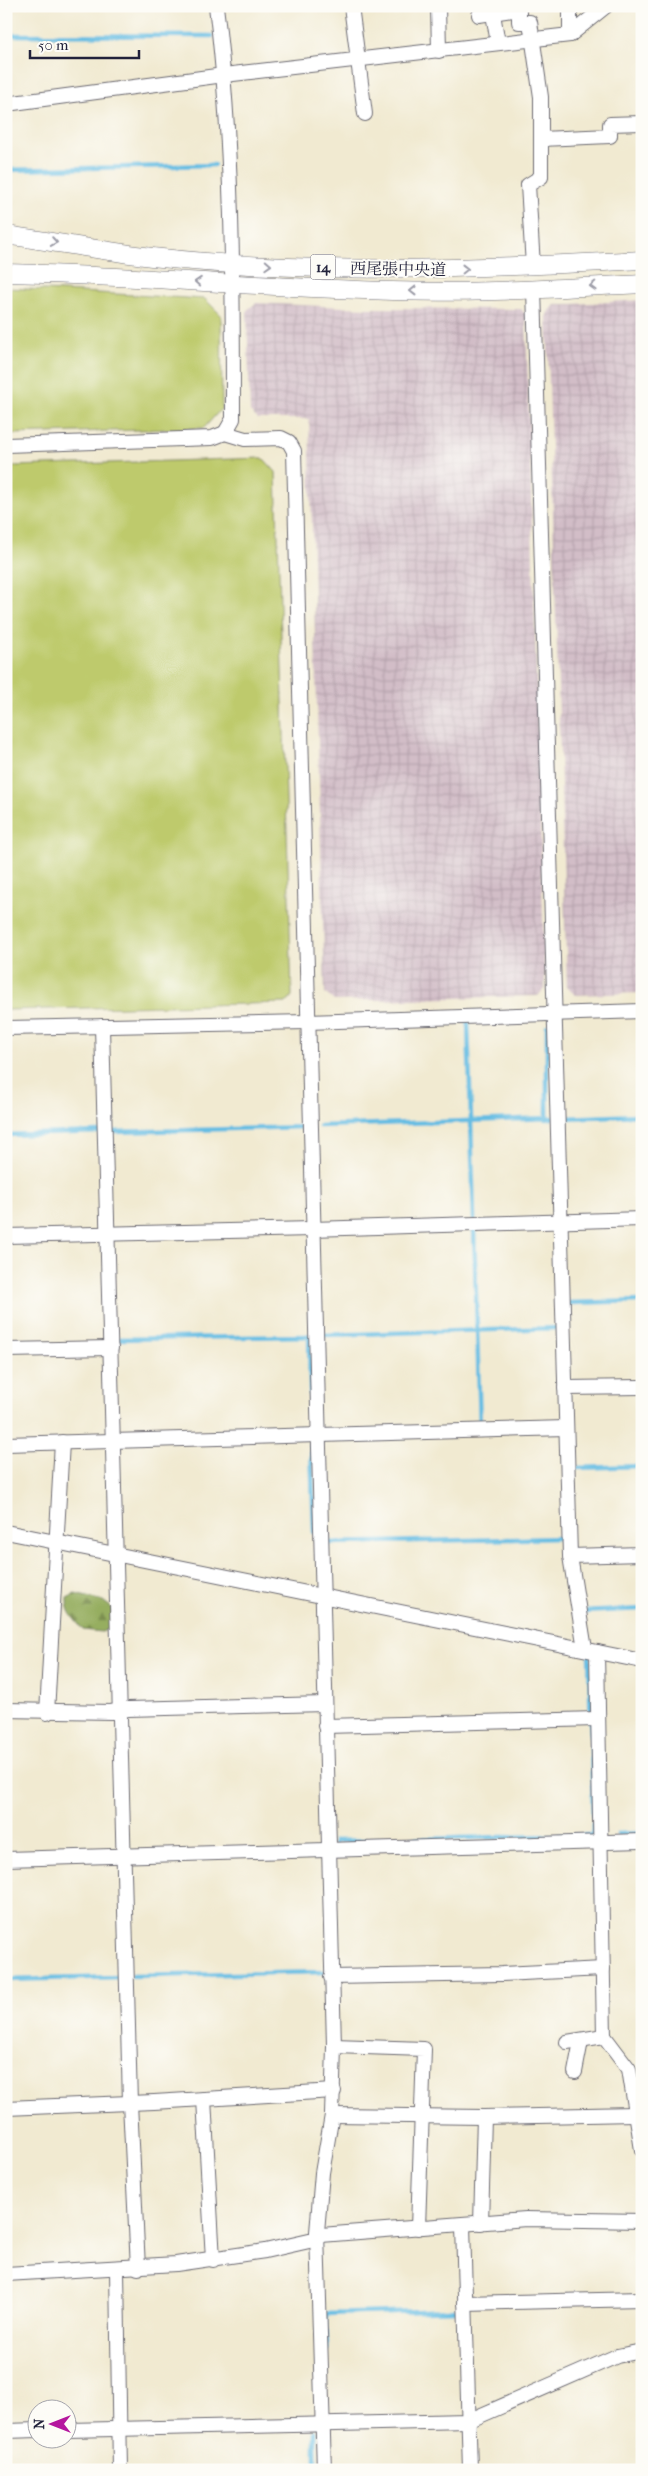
<svg xmlns="http://www.w3.org/2000/svg" width="648" height="2476" viewBox="0 0 648 2476" font-family="'IM FELL French Canon','Noto Serif JP',serif">
  <style>
    .industrial { fill: url(#industrial-grid) }
    .green { fill: #beca6c; stroke: #707654 }
    .forest { fill: url(#forest-firs); stroke: #5c684e }
    .lines { fill: none; stroke-linecap: round; stroke-linejoin: round }
    .stream { stroke: #66bde3; stroke-width: 4.5 }
    .minor-casing { stroke: #6a6870; stroke-width: 16 }
    .major-casing { stroke: #6a6870; stroke-width: 19 }
    .minor { stroke: #fff; stroke-width: 14 }
    .major { stroke: #fff; stroke-width: 18 }
    .oneway { stroke: #9c9ca7 }
    .labels { text-anchor: middle; dominant-baseline: central; stroke-width: 4; stroke-linejoin: round; paint-order: stroke }
    .shield { fill: #fdfcf7; stroke: #646373; stroke-width: 1 }
    .shield-label { font-size: 15px; font-weight: bold; fill: #22223b }
    .street-label { font-size: 16px; fill: #22223b; stroke: #fdfcf7 }
  </style>
  <defs>
    <pattern id="industrial-grid" width="8" height="8" patternUnits="userSpaceOnUse" patternTransform="scale(1.25)"><rect width="8" height="8" fill="#d2bdc7"/><path d="M0 4h8M4 0v8" fill="none" stroke="#b4a2ac"/></pattern>
    <pattern id="forest-firs" width="22" height="20" patternUnits="userSpaceOnUse" patternTransform="scale(1.25)"><rect width="22" height="20" fill="#96ae60"/><path d="M5 1l3.5 6h-7zM16 11l3.5 6h-7z" fill="#7a8d50"/></pattern>
  </defs>
  <rect width="100%" height="100%" fill="#fdfcf7"/>
  <filter id="ink" filterUnits="userSpaceOnUse"><feTurbulence type="fractalNoise" baseFrequency=".02" numOctaves="2"/><feDisplacementMap in="SourceGraphic" scale="10" xChannelSelector="R" yChannelSelector="G"/><feConvolveMatrix kernelMatrix="1 2 1 2 8 2 1 2 1" color-interpolation-filters="sRGB"/></filter>
  <filter id="wash" filterUnits="userSpaceOnUse"><feTurbulence type="fractalNoise" baseFrequency=".0096" numOctaves="4" result="noise"/><feDisplacementMap in="SourceGraphic" scale="20" xChannelSelector="R" yChannelSelector="G"/><feGaussianBlur stdDeviation="1.12" result="paint"/><feColorMatrix in="noise" values="0 0 0 0 0 0 0 0 0 0 0 0 0 0 0 0 0 1.4 0 .05"/><feComposite in="paint" operator="in"/></filter>
  <g filter="url(#wash)">
    <rect width="100%" height="100%" fill="#f1ead1"/>
    <g class="industrial">
      <path d="M 642,300 L 642,993 L 575,995 L 567,987 L 547,314 L 555,305 Z"/>
      <path d="M 256,303 L 367,308 L 521,309 L 526,315 L 545,988 L 538,996 L 334,1001 L 325,993 L 309,419 L 258,419 L 250,412 L 247,310 Z"/>
    </g>
    <g class="green">
      <path d="M 8,288 L 205,299 L 221,315 L 222,408 L 204,428 L 13,434 L 6,428 Z"/>
      <path d="M 263,458 L 276,472 L 292,996 L 286,1003 L 6,1010 L 6,473 L 14,466 Z"/>
    </g>
    <path class="forest" d="M 75,1594 L 103,1601 L 112,1608 L 112,1627 L 102,1632 L 83,1630 C 75,1619 66,1613 67,1598 Z"/>
    <g class="lines">
      <g class="stream">
        <path d="M 6,35 L 212,36"/>
        <path d="M 6,170 L 214,165"/>
        <path d="M 468,1022 L 471,1119"/>
        <path d="M 547,1026 L 547,1119"/>
        <path d="M 562,1118 L 642,1115"/>
        <path d="M 471,1121 L 474,1219"/>
        <path d="M 320,1126 L 552,1118"/>
        <path d="M 112,1132 L 304,1127"/>
        <path d="M 6,1135 L 100,1132"/>
        <path d="M 474,1230 L 480,1426"/>
        <path d="M 569,1306 L 569,1303 L 642,1301"/>
        <path d="M 322,1335 L 558,1328"/>
        <path d="M 117,1339 L 309,1336 L 311,1427"/>
        <path d="M 311,1445 L 314,1532"/>
        <path d="M 574,1468 L 642,1466"/>
        <path d="M 328,1543 L 562,1538"/>
        <path d="M 582,1612 L 642,1609"/>
        <path d="M 589,1652 L 593,1816"/>
        <path d="M 618,1834 L 642,1833"/>
        <path d="M 335,1843 L 335,1841 L 593,1835 L 593,1824"/>
        <path d="M 133,1976 L 326,1972"/>
        <path d="M 6,1980 L 121,1977"/>
        <path d="M 327,2349 L 326,2314 L 457,2310"/>
        <path d="M 315,2470 L 315,2432"/>
      </g>
    </g>
  </g>
  <g filter="url(#ink)">
    <g class="lines">
      <defs>
        <g id="minor">
          <path d="M 216,6 C 233,143 233,281 233,419 L 225,433"/>
          <path d="M 351,6 L 365,114"/>
          <path d="M 438,6 L 439,51"/>
          <path d="M 519,6 L 519,22 L 530,22 L 541,97 L 541,177 L 528,185 L 533,266"/>
          <path d="M 570,6 L 570,35"/>
          <path d="M 493,14 L 498,43"/>
          <path d="M 479,15 L 519,9"/>
          <path d="M 6,104 L 224,75 L 570,35 L 606,6"/>
          <path d="M 541,139 L 610,136 L 610,124 L 642,123"/>
          <path d="M 534,288 L 570,1556 L 585,1649"/>
          <path d="M 6,445 L 212,438 L 225,433 L 245,439 L 281,438 L 289,442 L 294,451 L 334,2046 L 332,2115 L 322,2173 L 317,2232 L 324,2470"/>
          <path d="M 102,1026 L 130,2103 L 138,2268"/>
          <path d="M 6,1028 L 307,1022 L 642,1011"/>
          <path d="M 6,1236 L 312,1229 L 642,1219"/>
          <path d="M 6,1350 L 111,1348"/>
          <path d="M 565,1388 L 642,1387"/>
          <path d="M 6,1444 L 566,1428"/>
          <path d="M 6,1532 L 642,1661"/>
          <path d="M 570,1556 L 642,1554"/>
          <path d="M 6,1710 L 111,1712 L 128,1709 L 325,1704"/>
          <path d="M 47,1713 L 62,1442"/>
          <path d="M 325,1726 L 597,1719"/>
          <path d="M 6,1859 L 642,1841"/>
          <path d="M 331,1977 L 502,1974 L 603,1969"/>
          <path d="M 604,2036 L 629,2069 L 642,2150"/>
          <path d="M 567,2042 L 604,2036 L 597,1652"/>
          <path d="M 334,2046 L 424,2049 L 418,2228"/>
          <path d="M 575,2072 L 581,2041"/>
          <path d="M 204,2099 L 213,2260"/>
          <path d="M 6,2108 L 154,2102 L 334,2091"/>
          <path d="M 332,2115 L 484,2117 L 635,2114"/>
          <path d="M 481,2223 L 484,2117"/>
          <path d="M 463,2225 L 470,2470"/>
          <path d="M 117,2269 L 120,2470"/>
          <path d="M 6,2274 L 176,2264 L 265,2251 L 318,2239 L 321,2235 L 526,2219 L 642,2221"/>
          <path d="M 465,2303 L 642,2299"/>
          <path d="M 68,2430 L 468,2421 L 617,2356 L 642,2351"/>
          <path d="M 6,2431 L 38,2430"/>
        </g>
        <g id="major">
          <path d="M 6,235 C 55,242 103,251 152,257 C 315,275 478,269 642,260"/>
          <path d="M 6,273 C 135,275 263,288 392,291 C 475,294 559,288 642,284"/>
        </g>
      </defs>
      <use href="#minor" class="minor-casing"/>
      <use href="#major" class="major-casing"/>
      <use href="#minor" class="minor"/>
      <use href="#major" class="major"/>
    </g>
    <defs><path id="oneway-chevron" d="M-2-3.5L2.5 0L-2 3.5" fill="none" stroke-width="1.6" stroke-linecap="round" stroke-linejoin="round" transform="scale(1.25)"/></defs>
    <g class="oneway">
      <use href="#oneway-chevron" transform="translate(54 242) rotate(9)"/>
      <use href="#oneway-chevron" transform="translate(268 265) rotate(3)"/>
      <use href="#oneway-chevron" transform="translate(465 269) rotate(-1)"/>
      <use href="#oneway-chevron" transform="translate(198 282) rotate(-176)"/>
      <use href="#oneway-chevron" transform="translate(593 286) rotate(178)"/>
      <use href="#oneway-chevron" transform="translate(413 291) rotate(180)"/>
    </g>
  </g>
  <g class="labels">
    <rect class="shield" x="310.5" y="254.5" width="25" height="25" rx="4"/>
    <g class="shield-label">
      <text x="323" y="267">14</text>
    </g>
    <g class="street-label">
      <text transform="translate(398 269) rotate(1)">西尾張中央道</text>
    </g>
  </g>
  <rect width="648" height="2476" fill="none" stroke="#fdfcf7" stroke-width="25"/>
  <g transform="translate(52 2424) rotate(270)"><circle r="24" fill="#fdfcf7" stroke="#a5a5ac"/>
  <path d="M0-4L9 19L0 12L-9 19Z" fill="#b5179e"/>
  <text y="-8" font-size="14" font-weight="bold" text-anchor="middle" fill="#22223b">N</text>
  </g>
  <path d="M30 50v8h109v-8" fill="none" stroke="#22223b" stroke-width="2.5"/>
  <text x="38" y="50" font-size="15" fill="#22223b" stroke="#fdfcf7" stroke-width="4" paint-order="stroke">50 m</text>
</svg>
